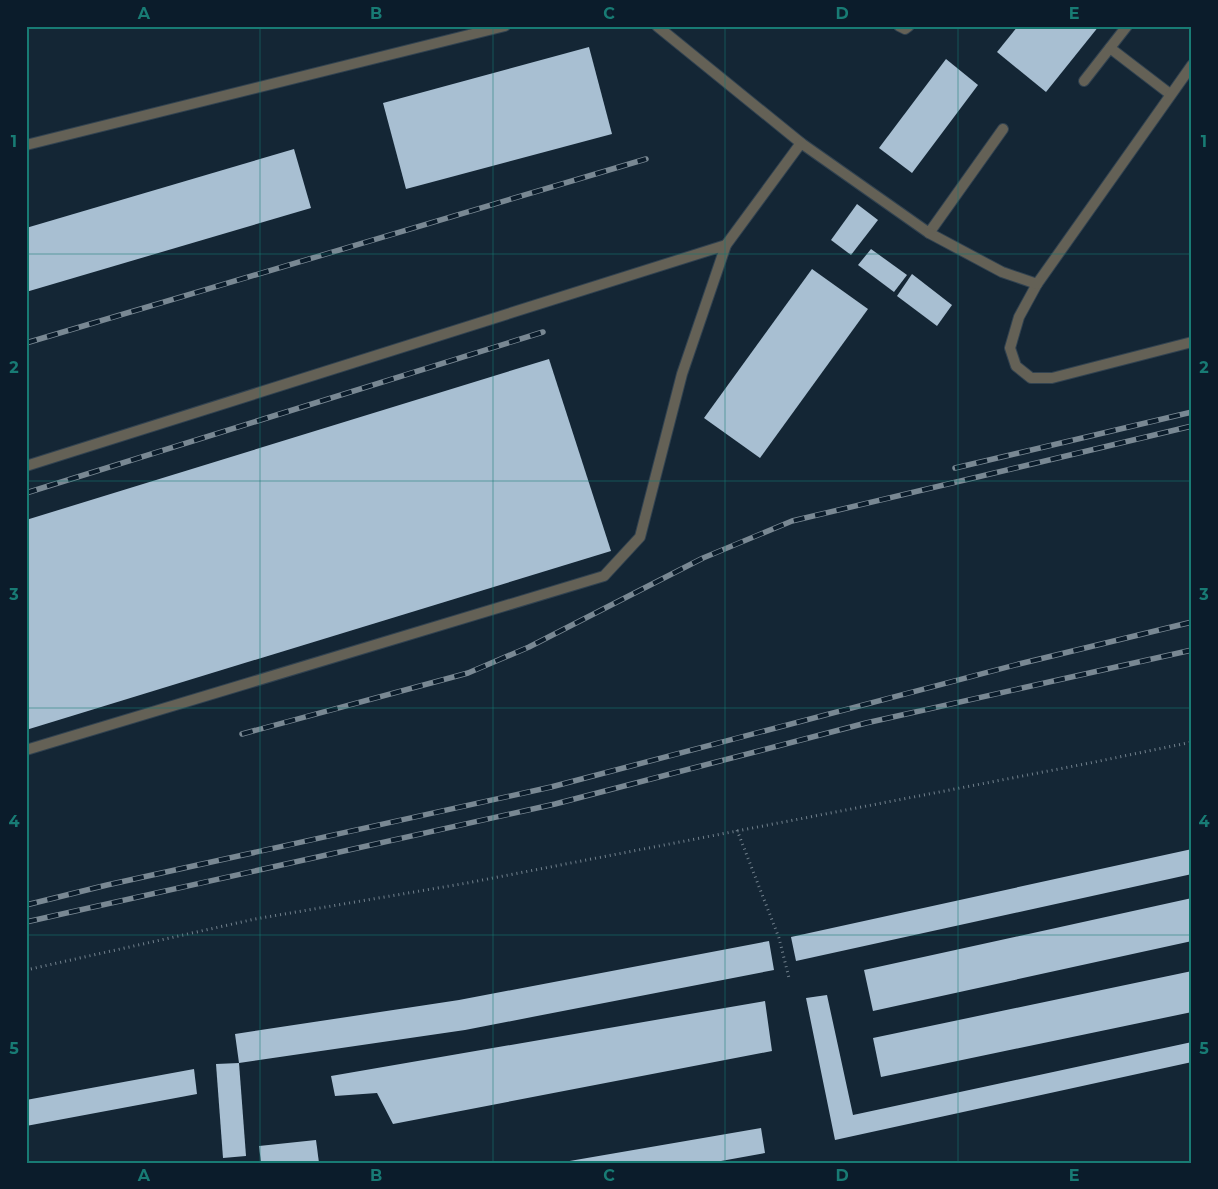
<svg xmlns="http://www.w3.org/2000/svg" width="1218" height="1189" viewBox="0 0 1218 1189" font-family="Montserrat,sans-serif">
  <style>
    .building { fill: #a8bfd2 }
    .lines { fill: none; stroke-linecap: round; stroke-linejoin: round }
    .service-casing { stroke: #314250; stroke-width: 12 }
    .minor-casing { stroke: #314250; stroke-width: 12 }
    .path { stroke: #72818d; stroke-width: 3; stroke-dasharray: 1 4; stroke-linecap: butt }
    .service { stroke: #646156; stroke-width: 10 }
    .minor { stroke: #646156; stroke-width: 10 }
    .rail-casing { stroke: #798893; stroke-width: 5.5 }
    .rail { stroke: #0b1c2b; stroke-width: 4; stroke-dasharray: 11; stroke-linecap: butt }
    .grid { fill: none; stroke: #187b74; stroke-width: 1; stroke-opacity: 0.55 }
    .neatline { fill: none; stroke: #187b74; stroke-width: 2 }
    .grid-label { font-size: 16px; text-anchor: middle; font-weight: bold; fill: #187b74 }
  </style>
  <rect width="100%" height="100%" fill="#142635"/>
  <g class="building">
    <path d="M 1018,26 L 1099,26 L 1046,92 L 997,52 Z"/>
    <path d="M 589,47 L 612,134 L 406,189 L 383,103 Z"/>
    <path d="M 946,59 L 978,85 L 912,173 L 879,148 Z"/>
    <path d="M 294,149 L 311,208 L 26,292 L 26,228 Z"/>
    <path d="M 857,204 L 878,220 L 851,255 L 831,240 Z"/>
    <path d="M 871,249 L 907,275 L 894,292 L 858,265 Z"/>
    <path d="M 812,269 L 868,309 L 760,458 L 704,418 Z"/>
    <path d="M 912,274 L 952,305 L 937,326 L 897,296 Z"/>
    <path d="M 549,359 L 611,551 L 26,730 L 26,520 Z"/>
    <path d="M 1192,849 L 1192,874 L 796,961 L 791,937 Z"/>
    <path d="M 1192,898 L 1192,941 L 873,1011 L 864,970 Z"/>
    <path d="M 769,941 L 774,970 L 465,1030 L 239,1063 L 235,1034 L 459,1000 Z"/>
    <path d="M 1192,971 L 1192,1012 L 881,1077 L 873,1038 Z"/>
    <path d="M 827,995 L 853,1115 L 1192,1042 L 1192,1062 L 835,1140 L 806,998 Z"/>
    <path d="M 765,1001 L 772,1051 L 393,1124 L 377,1093 L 335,1096 L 331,1076 Z"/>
    <path d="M 239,1063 L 246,1156 L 223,1158 L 216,1064 Z"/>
    <path d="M 194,1069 L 197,1094 L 26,1126 L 26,1100 Z"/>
    <path d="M 761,1128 L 765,1153 L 710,1163 L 558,1163 Z"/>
    <path d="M 316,1140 L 319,1163 L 261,1163 L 259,1146 Z"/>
  </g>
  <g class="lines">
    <defs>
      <g id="service">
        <path d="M 657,26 L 801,143"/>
        <path d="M 899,26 L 905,29 L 909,26"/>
        <path d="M 1110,48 L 1170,94"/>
        <path d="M 1084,81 L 1127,26"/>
        <path d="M 26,145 L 505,26"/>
        <path d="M 1037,284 L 1019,317 L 1010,348 L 1016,366 L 1031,378 L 1052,378 L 1192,342"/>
        <path d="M 26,466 L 726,245"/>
        <path d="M 26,750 L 604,576 L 640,537 L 682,374 L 726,245 L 801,143 L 929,233 L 1003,129"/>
      </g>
      <path id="minor" d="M 929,233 L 1002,272 L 1037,284 L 1192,65"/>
    </defs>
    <use href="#service" class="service-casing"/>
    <use href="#minor" class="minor-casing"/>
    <g class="path">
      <path d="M 737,830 L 779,938 L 789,978"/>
      <path d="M 26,970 L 255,919 L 467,883 L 1095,762 L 1192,742"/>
    </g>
    <use href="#service" class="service"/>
    <use href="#minor" class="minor"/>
    <defs>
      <g id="rail">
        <path d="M 26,343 L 646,159"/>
        <path d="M 955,468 L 1192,412"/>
        <path d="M 26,493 L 543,332"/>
        <path d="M 242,734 L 468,673 L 529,647 L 703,558 L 792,521 L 1192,426"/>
        <path d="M 26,905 L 107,885 L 551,787 L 1019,664 L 1192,622"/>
        <path d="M 26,922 L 555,804 L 866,723 L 1192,650"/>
      </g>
    </defs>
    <use href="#rail" class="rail-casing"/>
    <use href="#rail" class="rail"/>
  </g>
  <path class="grid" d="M 260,26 L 260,1163M 493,26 L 493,1163M 725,26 L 725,1163M 958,26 L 958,1163M 26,254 L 1192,254M 26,481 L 1192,481M 26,708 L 1192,708M 26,935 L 1192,935"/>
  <rect width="1218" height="1189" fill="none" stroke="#0b1c2b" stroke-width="55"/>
  <rect x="28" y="28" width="1162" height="1134" class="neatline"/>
  <g class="grid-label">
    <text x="144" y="19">A</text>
    <text x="376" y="19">B</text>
    <text x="609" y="19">C</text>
    <text x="842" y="19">D</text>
    <text x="1074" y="19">E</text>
    <text x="14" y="147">1</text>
    <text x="1204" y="147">1</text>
    <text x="14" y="373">2</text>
    <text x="1204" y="373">2</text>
    <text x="14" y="600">3</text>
    <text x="1204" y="600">3</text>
    <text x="14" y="827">4</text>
    <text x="1204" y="827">4</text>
    <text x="14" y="1054">5</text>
    <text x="1204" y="1054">5</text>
    <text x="144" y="1181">A</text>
    <text x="376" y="1181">B</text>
    <text x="609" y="1181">C</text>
    <text x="842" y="1181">D</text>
    <text x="1074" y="1181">E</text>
  </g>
</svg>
